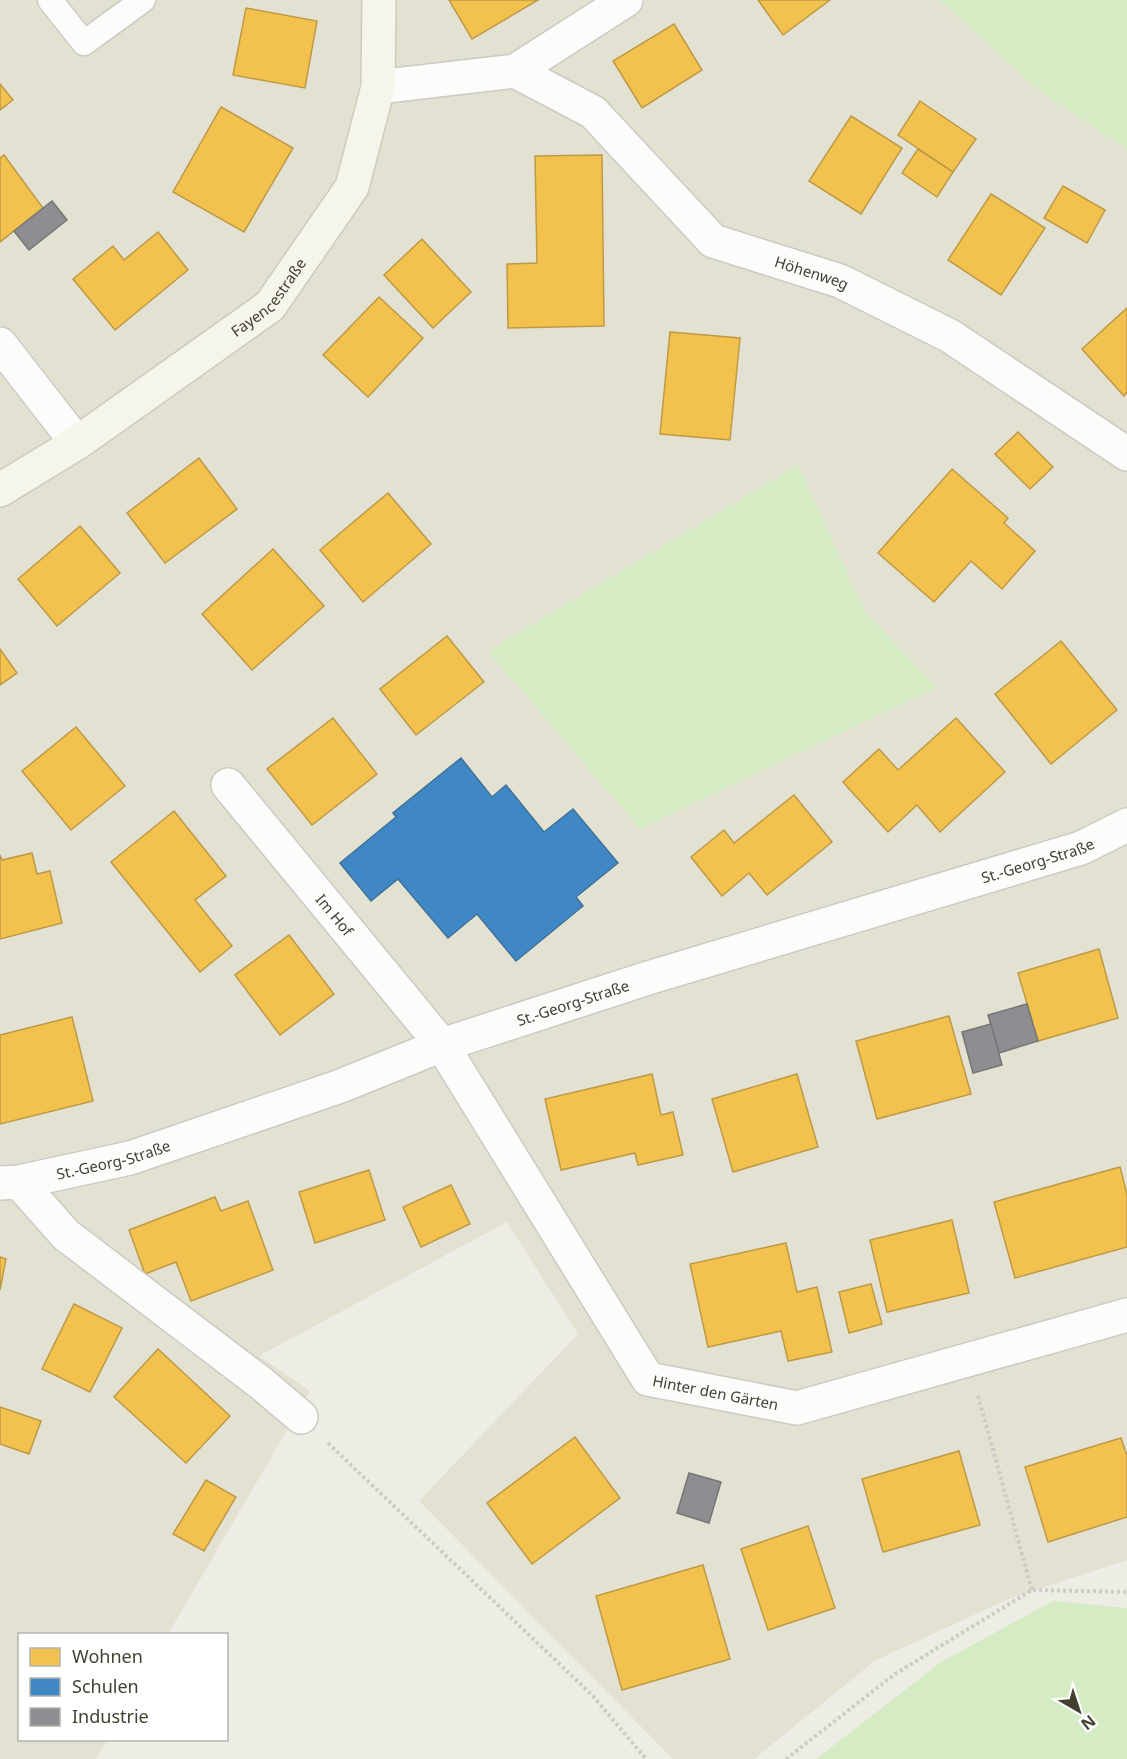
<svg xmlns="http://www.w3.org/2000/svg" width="1127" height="1759" viewBox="0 0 1127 1759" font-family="'Noto Sans',sans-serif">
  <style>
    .residential { fill: #e3e1d2 }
    .green { fill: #d4ebc3 }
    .homes { fill: #f2c14e; stroke: #be9a46; stroke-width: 1.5 }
    .schools { fill: #3f88c5; stroke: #407299; stroke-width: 1.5 }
    .industry { fill: #8d8d92; stroke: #777675; stroke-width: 1.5 }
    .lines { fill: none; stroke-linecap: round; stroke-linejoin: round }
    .lane-casing { stroke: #cccac3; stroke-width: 27 }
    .street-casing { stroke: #cccac3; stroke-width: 36 }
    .secondary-casing { stroke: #cdccbc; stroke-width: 36 }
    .path { stroke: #cccbc5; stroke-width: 4; stroke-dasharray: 3 3; stroke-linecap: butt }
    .lane { stroke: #fcfcfb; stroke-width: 24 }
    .street { stroke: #fcfcfb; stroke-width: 33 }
    .secondary { stroke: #f6f5ec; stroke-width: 33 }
    .labels { text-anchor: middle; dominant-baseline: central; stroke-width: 6; stroke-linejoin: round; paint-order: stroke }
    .street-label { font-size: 15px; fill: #434032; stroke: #fff }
  </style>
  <rect width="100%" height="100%" fill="#eeede5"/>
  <path class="residential" d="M 0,0 L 1127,0 L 1127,1560 L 1011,1598 L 876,1660 L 754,1759 L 673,1759 L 419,1501 L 578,1334 L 507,1222 L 259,1356 L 310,1391 L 168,1634 L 20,1634 L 20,1740 L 107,1740 L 96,1759 L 0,1759 Z"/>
  <g class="green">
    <path d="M 940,0 L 1127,0 L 1127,149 L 1036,88 Z"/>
    <path d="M 798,465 L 865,612 L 937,687 L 640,829 L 488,651 Z"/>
    <path d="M 1053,1601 L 1127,1608 L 1127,1759 L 816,1759 L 941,1662 Z"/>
  </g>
  <g class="homes">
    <path d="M 449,0 L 538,0 L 472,39 Z"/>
    <path d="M 758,0 L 830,0 L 783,35 Z"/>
    <path d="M 246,8 L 317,21 L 305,88 L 233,75 Z"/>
    <path d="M 674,24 L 702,70 L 642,108 L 613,61 Z"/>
    <path d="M 0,84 L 13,100 L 0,110 Z"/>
    <path d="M 920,101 L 976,139 L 953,172 L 898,135 Z"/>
    <path d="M 221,107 L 293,148 L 244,232 L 173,192 Z"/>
    <path d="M 851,116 L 902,148 L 861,214 L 809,181 Z"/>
    <path d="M 918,149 L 953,172 L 937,197 L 902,173 Z"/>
    <path d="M 4,155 L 43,208 L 0,242 L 0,158 Z"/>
    <path d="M 602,155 L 604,326 L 508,328 L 507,264 L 537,263 L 535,156 Z"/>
    <path d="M 1063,186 L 1105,210 L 1087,243 L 1044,218 Z"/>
    <path d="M 991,194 L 1045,228 L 1001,295 L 948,260 Z"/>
    <path d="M 158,232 L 188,270 L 115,330 L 73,279 L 113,246 L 124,260 Z"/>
    <path d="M 422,239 L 471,292 L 433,328 L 384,275 Z"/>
    <path d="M 379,297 L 423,338 L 368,397 L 323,355 Z"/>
    <path d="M 1127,308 L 1127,392 L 1124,396 L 1082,349 Z"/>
    <path d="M 670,332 L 740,338 L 730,440 L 660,434 Z"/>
    <path d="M 1018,432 L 1053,467 L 1030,489 L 995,454 Z"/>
    <path d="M 199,458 L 237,509 L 165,563 L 127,513 Z"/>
    <path d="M 952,469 L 1008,518 L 1004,523 L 1035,551 L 1002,589 L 971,561 L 934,602 L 878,553 Z"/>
    <path d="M 388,493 L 431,544 L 363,602 L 320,550 Z"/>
    <path d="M 80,526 L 120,573 L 57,626 L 18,579 Z"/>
    <path d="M 273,549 L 324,606 L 252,670 L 202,614 Z"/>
    <path d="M 447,636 L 484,682 L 416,735 L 380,689 Z"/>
    <path d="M 1061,641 L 1117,710 L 1051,764 L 995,694 Z"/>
    <path d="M 0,649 L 17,673 L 0,685 Z"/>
    <path d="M 333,718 L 377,774 L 312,825 L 267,769 Z"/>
    <path d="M 956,718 L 1005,772 L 940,832 L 917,805 L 888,832 L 843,782 L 879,749 L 898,770 Z"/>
    <path d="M 76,727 L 125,786 L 71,830 L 22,771 Z"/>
    <path d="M 794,795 L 832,842 L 767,895 L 749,873 L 722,896 L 691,857 L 724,830 L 734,843 Z"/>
    <path d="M 174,811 L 226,876 L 195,900 L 232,946 L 200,972 L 111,862 Z"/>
    <path d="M 32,853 L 37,874 L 50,871 L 62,923 L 0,939 L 0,855 L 2,860 Z"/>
    <path d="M 289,935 L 334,994 L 280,1035 L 235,975 Z"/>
    <path d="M 1099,949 L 1118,1018 L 1038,1041 L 1018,973 Z"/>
    <path d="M 949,1016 L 971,1094 L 877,1119 L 856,1041 Z"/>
    <path d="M 72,1017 L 93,1101 L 0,1124 L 0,1035 Z"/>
    <path d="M 652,1074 L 661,1115 L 673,1112 L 683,1155 L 638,1165 L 635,1153 L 561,1170 L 545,1099 Z"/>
    <path d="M 797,1074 L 818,1147 L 733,1172 L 712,1099 Z"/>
    <path d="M 1120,1167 L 1127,1194 L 1127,1247 L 1015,1278 L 994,1202 Z"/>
    <path d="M 369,1170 L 385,1220 L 315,1243 L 299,1192 Z"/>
    <path d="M 451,1185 L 470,1224 L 421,1247 L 403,1207 Z"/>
    <path d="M 215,1197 L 221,1211 L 248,1201 L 273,1270 L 191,1301 L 176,1262 L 145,1274 L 129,1230 Z"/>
    <path d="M 952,1220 L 969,1293 L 887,1312 L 870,1240 Z"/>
    <path d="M 786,1243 L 797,1292 L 817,1287 L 832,1352 L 788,1361 L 781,1331 L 708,1347 L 690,1264 Z"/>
    <path d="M 0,1257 L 6,1259 L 0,1290 Z"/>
    <path d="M 871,1284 L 882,1324 L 849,1333 L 839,1292 Z"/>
    <path d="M 74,1304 L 122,1328 L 90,1392 L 42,1369 Z"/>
    <path d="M 158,1349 L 230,1416 L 186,1463 L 114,1397 Z"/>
    <path d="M 0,1407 L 41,1421 L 29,1454 L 0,1444 Z"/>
    <path d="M 575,1437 L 620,1498 L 532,1564 L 487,1503 Z"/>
    <path d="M 1121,1438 L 1127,1456 L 1127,1517 L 1048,1542 L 1025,1467 Z"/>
    <path d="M 959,1451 L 980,1525 L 883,1552 L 862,1479 Z"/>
    <path d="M 206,1480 L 236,1497 L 204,1551 L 173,1534 Z"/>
    <path d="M 808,1526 L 835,1608 L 768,1630 L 741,1549 Z"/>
    <path d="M 703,1565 L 730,1659 L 622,1690 L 596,1596 Z"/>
  </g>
  <path class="schools" d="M 461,758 L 492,797 L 506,785 L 544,832 L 573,809 L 618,863 L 576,897 L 583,906 L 516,961 L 477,914 L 448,938 L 398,879 L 371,901 L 340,863 L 396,817 L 393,813 Z"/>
  <g class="industry">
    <path d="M 52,201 L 67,220 L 29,250 L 14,231 Z"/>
    <path d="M 1027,1004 L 1038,1041 L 999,1053 L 988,1015 Z"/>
    <path d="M 991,1024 L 1002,1065 L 973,1073 L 962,1032 Z"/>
    <path d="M 689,1473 L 721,1482 L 709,1523 L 677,1513 Z"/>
  </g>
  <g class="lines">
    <defs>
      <path id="lane" d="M 50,0 L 84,43 L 143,0"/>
      <g id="street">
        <path id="s1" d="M 515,71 L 593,112 L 713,241 L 840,281 L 950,336 L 1127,454"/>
        <path d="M 378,87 L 515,71 L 626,0"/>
        <path d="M 0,344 L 77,443"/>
        <path id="s2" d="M 228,785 L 442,1045 L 648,1379 L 797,1408 L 1127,1315"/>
        <path d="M 19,1182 L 66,1235 L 261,1383 L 301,1417"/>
        <path id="s3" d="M 0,1183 L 19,1182 L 130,1158 L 338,1087 L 442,1045 L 648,978 L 1081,848 L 1127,825"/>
      </g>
      <g id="secondary">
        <path id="s4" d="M 0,490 L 77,443 L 270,306 L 352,187 L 378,87 L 379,0"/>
      </g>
    </defs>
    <use href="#lane" class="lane-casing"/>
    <use href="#street" class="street-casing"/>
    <use href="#secondary" class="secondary-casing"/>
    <g class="path">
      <path d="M 978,1396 L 1032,1590"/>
      <path d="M 328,1443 L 593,1696 L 646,1759"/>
      <path d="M 786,1759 L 895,1674 L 1032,1590 L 1127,1592"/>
    </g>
    <use href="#lane" class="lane"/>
    <use href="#street" class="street"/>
    <use href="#secondary" class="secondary"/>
  </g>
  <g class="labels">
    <g class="street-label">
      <text stroke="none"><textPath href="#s1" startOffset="368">Höhenweg</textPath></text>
      <text stroke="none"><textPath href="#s4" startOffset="332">Fayencestraße</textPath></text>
      <text stroke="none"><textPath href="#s3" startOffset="1088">St.-Georg-Straße</textPath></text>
      <text stroke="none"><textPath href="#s2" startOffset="168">Im Hof</textPath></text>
      <text stroke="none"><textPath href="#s3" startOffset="602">St.-Georg-Straße</textPath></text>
      <text stroke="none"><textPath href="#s3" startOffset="116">St.-Georg-Straße</textPath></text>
      <text stroke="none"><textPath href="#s2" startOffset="798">Hinter den Gärten</textPath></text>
    </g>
  </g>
  <rect x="18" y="1633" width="210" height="108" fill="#ffffff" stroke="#b4b3ad" stroke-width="1.5"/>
  <rect x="30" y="1648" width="30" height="18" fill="#f2c14e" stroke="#b4b3ad" stroke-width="1.5"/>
  <text x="72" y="1663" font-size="18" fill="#434032">Wohnen</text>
  <rect x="30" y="1678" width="30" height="18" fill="#3f88c5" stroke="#b4b3ad" stroke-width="1.5"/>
  <text x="72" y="1693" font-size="18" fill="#434032">Schulen</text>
  <rect x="30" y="1708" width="30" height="18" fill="#8d8d92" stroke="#b4b3ad" stroke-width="1.5"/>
  <text x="72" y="1723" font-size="18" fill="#434032">Industrie</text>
  <g transform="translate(1079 1711) rotate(141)" stroke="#ffffff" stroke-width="4.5" paint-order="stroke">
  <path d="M0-4.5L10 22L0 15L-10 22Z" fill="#434032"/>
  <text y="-9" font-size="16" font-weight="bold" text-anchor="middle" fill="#434032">N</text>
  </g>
</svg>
